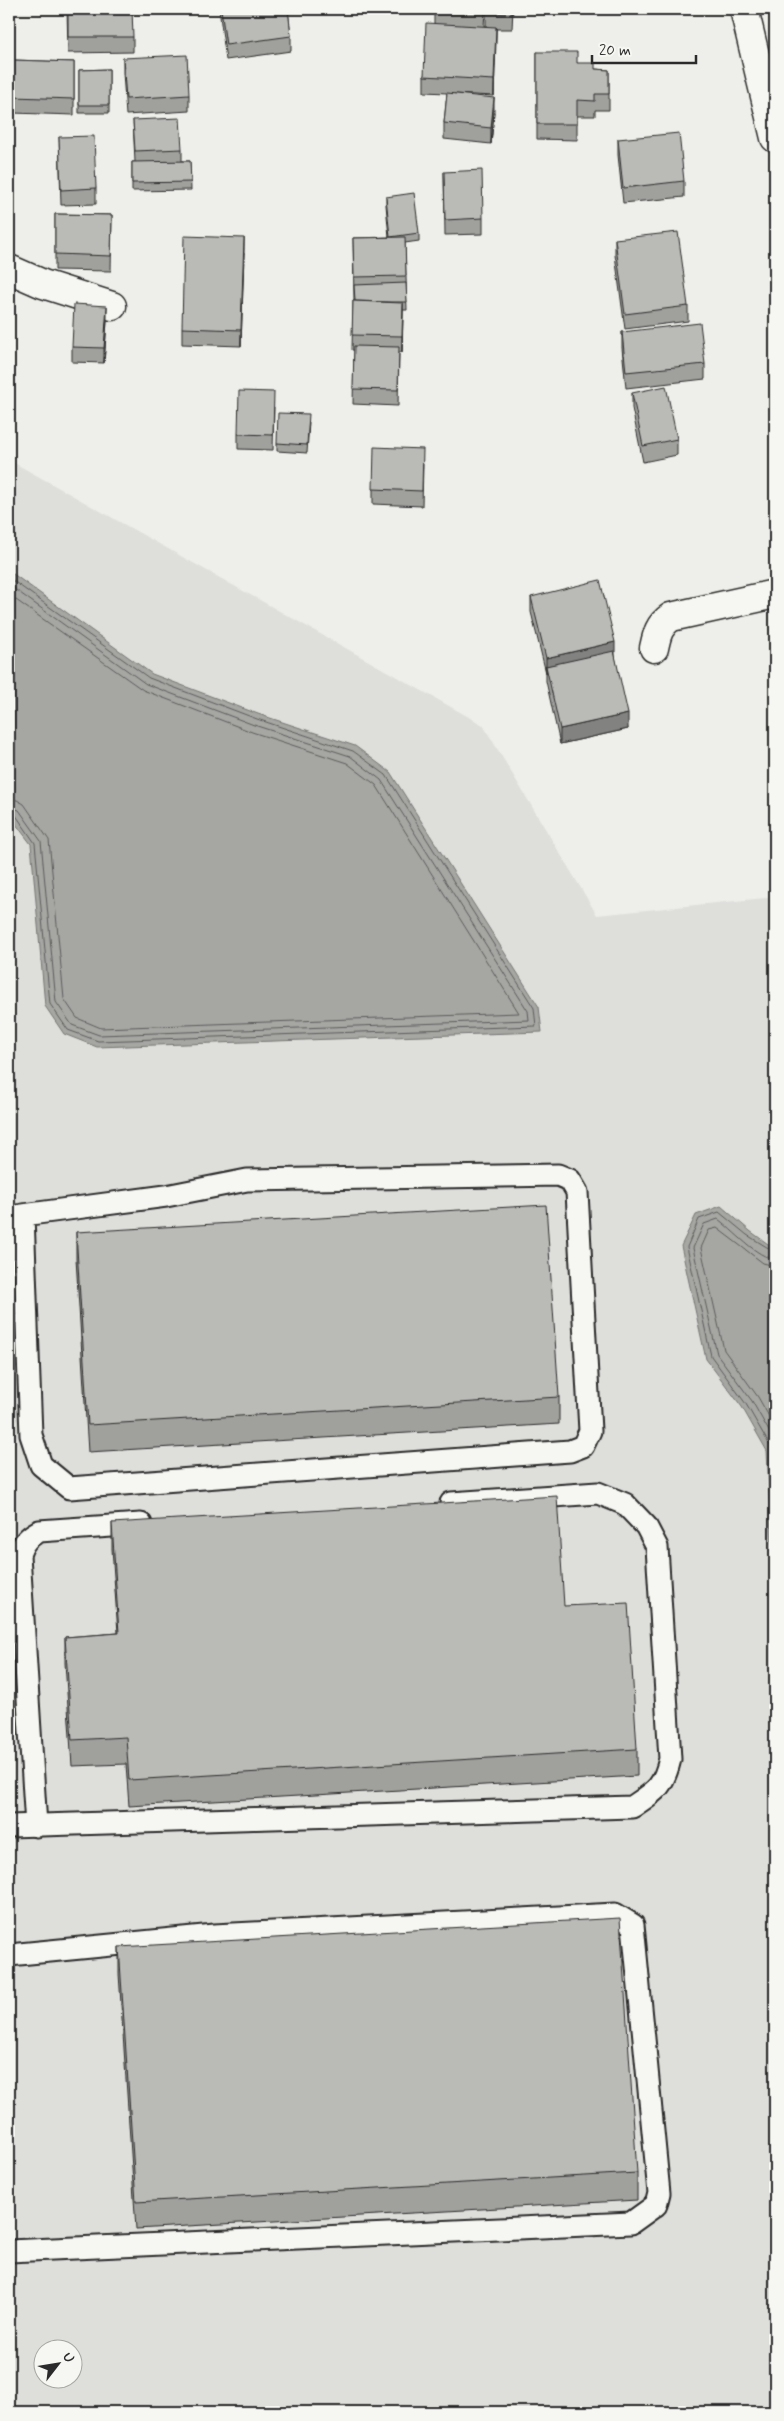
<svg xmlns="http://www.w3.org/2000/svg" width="784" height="2421" viewBox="0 0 784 2421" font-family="Mynerve,sans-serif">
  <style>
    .built { fill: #dededb; fill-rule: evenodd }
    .water { fill: #a6a6a3; stroke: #757573 }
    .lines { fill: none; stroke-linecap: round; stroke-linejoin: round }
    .shore { stroke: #5c5c5b; stroke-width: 1 }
    .service-casing { stroke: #2b2b2b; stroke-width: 25 }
    .minor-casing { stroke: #2b2b2b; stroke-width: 31 }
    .service { stroke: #f6f6f2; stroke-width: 21 }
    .minor { stroke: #f6f6f2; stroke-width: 28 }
    .wall { fill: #a0a09d; stroke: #2b2b2b }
    .shaded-wall { fill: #828280; stroke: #2b2b2b }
    .building { fill: #babab7; stroke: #2b2b2b }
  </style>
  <rect width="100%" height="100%" fill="#eeeeea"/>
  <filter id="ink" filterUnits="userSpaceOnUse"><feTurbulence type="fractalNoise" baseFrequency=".02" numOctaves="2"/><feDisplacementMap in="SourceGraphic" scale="10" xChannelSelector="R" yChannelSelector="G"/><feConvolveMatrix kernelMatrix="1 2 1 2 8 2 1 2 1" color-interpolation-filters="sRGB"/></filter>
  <g filter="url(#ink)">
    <path class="built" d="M 9,460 L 483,725 L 597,915 L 775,897 L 775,2412 L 9,2412 ZM 42,2348 L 72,2348 L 72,2378 L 42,2378 Z"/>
    <g class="water">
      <path d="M 9,571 L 152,674 L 258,714 L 355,746 L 390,772 L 539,1007 L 542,1032 L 97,1047 L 64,1034 L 45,1006 L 31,844 L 9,815 Z"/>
      <path d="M 721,1206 L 750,1231 L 775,1249 L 775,1619 L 767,1451 L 742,1407 L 706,1359 L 681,1246 L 696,1215 Z"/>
    </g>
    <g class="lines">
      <g class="shore">
        <path d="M 9,578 L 149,678 L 257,719 L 353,751 L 386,775 L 534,1008 L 536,1026 L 98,1041 L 68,1030 L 50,1004 L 35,843 L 15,814 L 9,812"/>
        <path d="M 9,585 L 146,684 L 254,725 L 350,756 L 381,780 L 528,1011 L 529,1020 L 99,1035 L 72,1025 L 56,1002 L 41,841 L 19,810 L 9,806"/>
        <path d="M 9,595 L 143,690 L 252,732 L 347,763 L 376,785 L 519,1013 L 101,1028 L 77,1018 L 64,999 L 49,840 L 24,804 L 17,800 L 9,799"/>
        <path d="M 775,1252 L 747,1235 L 719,1212 L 699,1219 L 687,1247 L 711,1356 L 746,1404 L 772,1449 L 775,1514"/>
        <path d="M 775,1259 C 757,1258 733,1230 718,1219 L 704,1224 L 693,1248 L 717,1354 L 752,1401 L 775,1442"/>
        <path d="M 775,1266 L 763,1263 L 717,1228 L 709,1230 L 701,1248 L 724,1350 L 758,1397 L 775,1427"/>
      </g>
      <defs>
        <g id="service">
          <path d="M 9,1217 L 23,1215 L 166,1196 L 247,1180 L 558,1175 L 570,1180 L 577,1192 L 590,1431 L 583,1446 L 570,1451 L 69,1488 L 41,1465 L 31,1435 L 23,1215"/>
          <path d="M 9,1826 L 632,1807 C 656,1791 663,1788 670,1759 L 657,1547 L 646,1526 L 625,1504 L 598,1493 L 451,1503"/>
          <path d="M 36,1826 L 19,1555 C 23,1542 28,1537 39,1531 L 141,1524"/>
          <path d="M 9,1955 L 214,1935 L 615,1914 L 633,1925 L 659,2193 L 656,2205 L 631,2223 L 9,2251"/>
        </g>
        <g id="minor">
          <path d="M 744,9 L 775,138"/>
          <path d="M 9,269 L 43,284 L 112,306"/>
          <path d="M 654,648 C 657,634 659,625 671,617 L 775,594"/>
        </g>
      </defs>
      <use href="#service" class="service-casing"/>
      <use href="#minor" class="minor-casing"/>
      <use href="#service" class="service"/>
      <use href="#minor" class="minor"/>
    </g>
    <g class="wall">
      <path d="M 67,9 L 133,37 L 133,52 L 68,53 Z"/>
      <path d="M 219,9 L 288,9 L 291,36 L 291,51 L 226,60 Z"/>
      <path d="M 434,9 L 485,9 L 484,26 L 486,26 L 486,9 L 513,9 L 512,29 L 496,29 L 494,96 L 454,94 L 494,113 L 491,144 L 444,139 L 444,123 L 447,93 L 424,92 L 424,76 L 434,24 Z"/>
      <path d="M 537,52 L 577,63 L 595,69 L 609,70 L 609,110 L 595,110 L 595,116 L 577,116 L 577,140 L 537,139 Z"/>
      <path d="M 123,58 L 189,95 L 189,111 L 126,115 L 123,73 Z"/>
      <path d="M 13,60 L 74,62 L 74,115 L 13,113 Z"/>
      <path d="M 109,69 L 109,113 L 79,113 L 79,70 Z"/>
      <path d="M 133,120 L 182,149 L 182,161 L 190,161 L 191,190 L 132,191 L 132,162 L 135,162 Z"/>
      <path d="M 59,137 L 96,188 L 96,204 L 61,205 Z"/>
      <path d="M 618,139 L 684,181 L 684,197 L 623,203 L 618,155 Z"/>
      <path d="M 444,172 L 483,218 L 483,234 L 445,235 Z"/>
      <path d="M 386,197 L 419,233 L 419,241 L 405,243 L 407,310 L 403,310 L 402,352 L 399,352 L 398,406 L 353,404 L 354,350 L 352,350 L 353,301 L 354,301 L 353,238 L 389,237 L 386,205 Z"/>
      <path d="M 55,214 L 112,215 L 111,271 L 55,270 Z"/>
      <path d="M 615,239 L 688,306 L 688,321 L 625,329 L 615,255 Z"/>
      <path d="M 244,253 L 241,346 L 182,344 L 182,328 Z"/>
      <path d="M 107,321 L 104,363 L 72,362 L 72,347 Z"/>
      <path d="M 622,332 L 705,364 L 705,379 L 626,388 L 622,348 Z"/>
      <path d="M 632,393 L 677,439 L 677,455 L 643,462 L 632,408 Z"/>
      <path d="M 274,407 L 273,450 L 238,449 L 238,434 Z"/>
      <path d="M 309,422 L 307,453 L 277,451 L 277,443 Z"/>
      <path d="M 423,464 L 422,506 L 373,504 L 373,489 Z"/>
      <path d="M 531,597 L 615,656 L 628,729 L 560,744 L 546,681 L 546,673 L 531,612 Z"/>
      <path d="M 76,1232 L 559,1397 L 559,1424 L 88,1452 L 76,1259 Z"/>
      <path d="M 112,1523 L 564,1606 L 637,1749 L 637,1776 L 129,1806 L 126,1764 L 72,1766 L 65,1663 L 65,1637 L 118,1633 L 112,1549 Z"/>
      <path d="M 119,1947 L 637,2173 L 637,2200 L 136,2229 L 119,1974 Z"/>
    </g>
    <g class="shaded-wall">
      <path d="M 496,27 L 496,42 L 494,96 L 494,80 Z"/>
      <path d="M 494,98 L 494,113 L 491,144 L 491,128 Z"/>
      <path d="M 244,238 L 244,253 L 241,346 L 241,330 Z"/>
      <path d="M 403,303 L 403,318 L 402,352 L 402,336 Z"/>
      <path d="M 107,306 L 107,321 L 104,363 L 104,348 Z"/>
      <path d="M 615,642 L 615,657 L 546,666 L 546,673 L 546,658 Z"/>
      <path d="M 628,714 L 628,729 L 560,744 L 560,729 Z"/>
    </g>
    <g class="building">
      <path d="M 68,9 L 132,9 L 133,37 L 68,37 Z"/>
      <path d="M 221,9 L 288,9 L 291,36 L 226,45 Z"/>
      <path d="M 434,9 L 484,9 L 484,13 L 434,10 Z"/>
      <path d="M 486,9 L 512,9 L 512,14 L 486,13 Z"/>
      <path d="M 426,23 L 496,27 L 494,80 L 424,76 Z"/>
      <path d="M 537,52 L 577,52 L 577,63 L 595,63 L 595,69 L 609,70 L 609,94 L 595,94 L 595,101 L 577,100 L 577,124 L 537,124 Z"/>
      <path d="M 187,55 L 189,95 L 126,99 L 123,58 Z"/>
      <path d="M 13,60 L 74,62 L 74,99 L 13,97 Z"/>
      <path d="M 109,69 L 109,105 L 79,105 L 79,70 Z"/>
      <path d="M 447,93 L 494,98 L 491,128 L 444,123 Z"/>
      <path d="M 180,118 L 182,149 L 135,151 L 133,120 Z"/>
      <path d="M 679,133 L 684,181 L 623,188 L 618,139 Z"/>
      <path d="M 94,136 L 96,188 L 61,190 L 59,137 Z"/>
      <path d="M 190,161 L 191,182 L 132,183 L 132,162 Z"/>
      <path d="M 482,170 L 483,218 L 445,220 L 444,172 Z"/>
      <path d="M 414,193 L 419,233 L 390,237 L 386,197 Z"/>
      <path d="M 55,214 L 112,215 L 111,256 L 55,254 Z"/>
      <path d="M 678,232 L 688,306 L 625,314 L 615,239 Z"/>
      <path d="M 184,236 L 244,238 L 241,330 L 182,328 Z"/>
      <path d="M 405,237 L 406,276 L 354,277 L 353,238 Z"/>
      <path d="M 406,283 L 407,302 L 390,302 L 355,301 L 354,285 Z"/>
      <path d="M 353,301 L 403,303 L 402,336 L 352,335 Z"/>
      <path d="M 74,304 L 107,306 L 104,348 L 72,347 Z"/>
      <path d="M 700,323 L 705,364 L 626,372 L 622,332 Z"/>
      <path d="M 354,346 L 399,347 L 398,390 L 353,389 Z"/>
      <path d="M 666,386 L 677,439 L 643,446 L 632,393 Z"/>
      <path d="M 239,391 L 274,392 L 273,435 L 238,434 Z"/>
      <path d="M 278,413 L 309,414 L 307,445 L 277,443 Z"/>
      <path d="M 374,447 L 423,449 L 422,491 L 373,489 Z"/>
      <path d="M 600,580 L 615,642 L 546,658 L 531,597 Z"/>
      <path d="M 614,651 L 628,714 L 560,729 L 546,666 Z"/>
      <path d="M 546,1205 L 559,1397 L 88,1425 L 76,1232 Z"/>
      <path d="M 557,1496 L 564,1606 L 628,1603 L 637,1749 L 129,1780 L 126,1737 L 72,1740 L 65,1637 L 119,1633 L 112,1523 Z"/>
      <path d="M 620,1918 L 637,2173 L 136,2202 L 119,1947 Z"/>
    </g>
  </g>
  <rect width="784" height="2421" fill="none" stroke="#f6f6f2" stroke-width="30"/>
  <rect x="15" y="15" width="754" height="2391" fill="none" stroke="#2b2b2b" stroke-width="2" filter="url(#ink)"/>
  <g transform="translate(58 2364) rotate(59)"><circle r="24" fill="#f6f6f2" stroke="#a5a5a2"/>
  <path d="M0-4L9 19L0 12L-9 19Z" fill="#2b2b2b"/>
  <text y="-8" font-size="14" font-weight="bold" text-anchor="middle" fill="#2b2b2b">U</text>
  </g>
  <path d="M592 55v8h104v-8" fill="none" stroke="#2b2b2b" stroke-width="2.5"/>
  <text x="599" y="55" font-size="15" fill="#2b2b2b" stroke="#f6f6f2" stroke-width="4" paint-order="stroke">20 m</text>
</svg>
